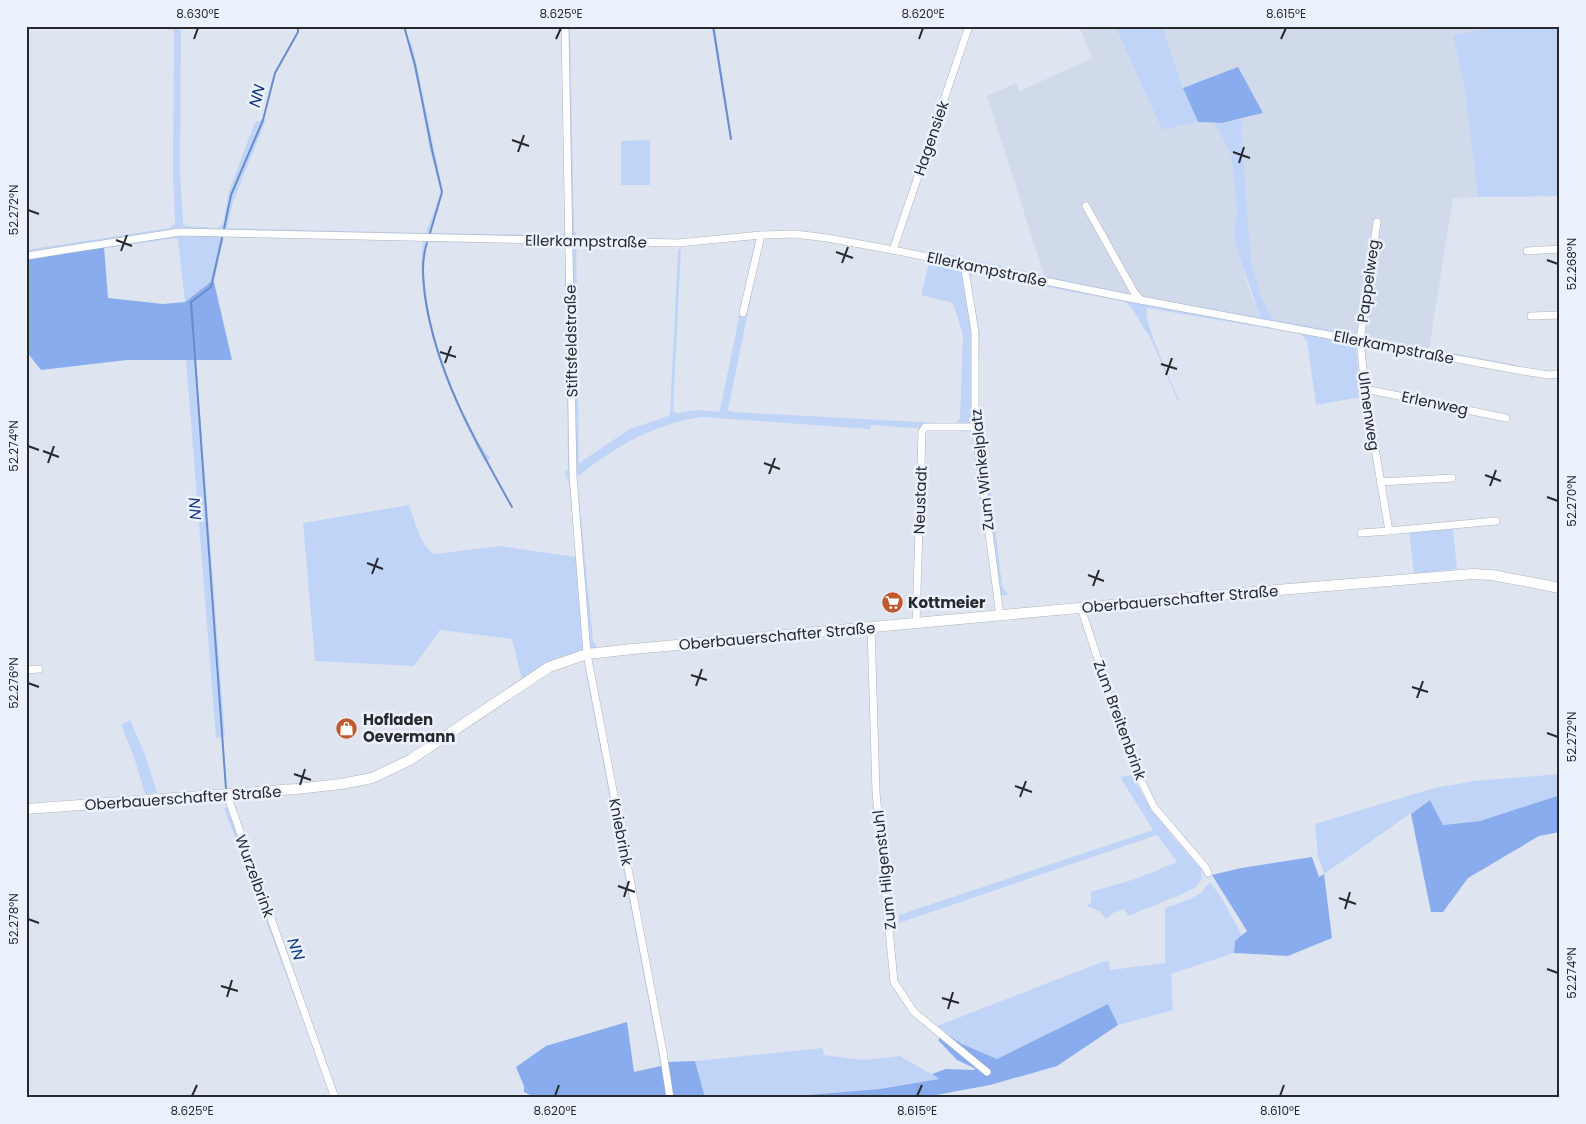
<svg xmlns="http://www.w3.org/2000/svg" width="1586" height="1124" viewBox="0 0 1586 1124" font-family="Poppins,sans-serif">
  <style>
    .built { fill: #d1daeb }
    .green { fill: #c0d4f7 }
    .forest { fill: #88aced }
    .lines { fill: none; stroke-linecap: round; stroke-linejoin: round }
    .stream { stroke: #698cca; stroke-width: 2 }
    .street-casing { stroke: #aeb4be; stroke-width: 8 }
    .secondary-casing { stroke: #aeb4be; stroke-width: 11 }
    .street { stroke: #fff; stroke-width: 7 }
    .secondary { stroke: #fff; stroke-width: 10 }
    .ticks { fill: none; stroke: #27292d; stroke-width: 2 }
    .labels { text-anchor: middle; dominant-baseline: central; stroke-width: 5; stroke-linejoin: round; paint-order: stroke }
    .street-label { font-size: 15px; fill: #27292d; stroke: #ecf2fd }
    .poi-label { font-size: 15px; font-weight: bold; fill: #27292d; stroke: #ecf2fd; text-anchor: start }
    .water-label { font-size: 16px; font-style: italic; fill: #103882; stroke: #ecf2fd }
    .neatline { fill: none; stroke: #27292d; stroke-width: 2 }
    .ticks-label { font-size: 12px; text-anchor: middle; fill: #27292d }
  </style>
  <rect width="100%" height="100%" fill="#dfe5f0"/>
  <g class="built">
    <path d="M 1079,26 L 1115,26 L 1162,130 L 1198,122 L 1214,123 L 1231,154 L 1237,212 L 1233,232 L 1250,293 L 1260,317 L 1130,294 L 1044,275 L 987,96 L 1016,83 L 1020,91 L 1092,58 Z"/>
    <path d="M 1162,26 L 1485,26 L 1485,29 L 1453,35 L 1465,91 L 1478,197 L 1453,198 L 1429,349 L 1273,319 L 1261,297 L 1251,261 L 1241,128 L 1243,119 L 1263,113 L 1238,68 L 1183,88 Z"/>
  </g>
  <g class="green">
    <path d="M 562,26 L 570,26 L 574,231 L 576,233 L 579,463 L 630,429 L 668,416 L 670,414 L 678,249 L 681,250 L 673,411 L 676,413 L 698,410 L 719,412 L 720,410 L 754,245 L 762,244 L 728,410 L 732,412 L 956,424 L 960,418 L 963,335 L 953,303 L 921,295 L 932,251 L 1130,294 L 1260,317 L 1238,252 L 1233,232 L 1237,212 L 1231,154 L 1214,123 L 1222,123 L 1243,119 L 1241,128 L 1251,261 L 1261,297 L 1273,319 L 1516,365 L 1517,374 L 1375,347 L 1369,347 L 1363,354 L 1356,348 L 1361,397 L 1316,405 L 1307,341 L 1301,334 L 1147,308 C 1143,323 1172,383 1179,400 L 1178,401 L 1149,335 C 1140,325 1137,312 1126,302 L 1037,285 L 1032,282 L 975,273 L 972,274 L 970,278 L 970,288 L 980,333 L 977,420 L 983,420 L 1002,586 L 1008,595 L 994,596 L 972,432 L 871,425 L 870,429 L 703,417 C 654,423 615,447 577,477 L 593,641 L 597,647 C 569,654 546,664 522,680 L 512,639 L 440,630 L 414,666 L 315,661 L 303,523 L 409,505 C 414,518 421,549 435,554 L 500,546 L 576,557 L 569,483 L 564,471 L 566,472 L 568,469 L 565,250 L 564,246 L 559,243 L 426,242 C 424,253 423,265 424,276 C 426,323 458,425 491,458 L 485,462 C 452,402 413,311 423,242 L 422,241 L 224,237 L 214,282 L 212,281 L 185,302 L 178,240 L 176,238 L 26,260 L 26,250 L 170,228 L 175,223 L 173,174 L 174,29 L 181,30 L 180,172 L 183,223 L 186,226 L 217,228 L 223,224 L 229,191 L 255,122 L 266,120 L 233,202 L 227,228 L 426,233 L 441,192 L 429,147 L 421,98 L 407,40 L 411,43 L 415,56 L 443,193 L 431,233 L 562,235 L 565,231 Z"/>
    <path d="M 712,26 L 715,26 L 732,139 L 730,140 Z"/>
    <path d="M 1115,26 L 1162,26 L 1183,88 L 1198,122 L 1162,130 Z"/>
    <path d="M 1485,26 L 1560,26 L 1560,196 L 1478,197 L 1465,91 L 1453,35 L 1485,29 Z"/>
    <path d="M 650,140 L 650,185 L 621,185 L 621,141 Z"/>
    <path d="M 186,360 L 196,360 L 225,736 L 216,738 Z"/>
    <path d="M 1453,528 L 1457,569 L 1414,574 L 1409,532 Z"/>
    <path d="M 594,666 L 593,668 L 668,1062 L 661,1066 L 585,668 Z"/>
    <path d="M 130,720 L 146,757 L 157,793 L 145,794 L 134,757 L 121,725 Z"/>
    <path d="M 1560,774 L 1560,795 L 1480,821 L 1443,825 L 1430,800 L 1324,874 L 1318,856 L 1315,824 L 1434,788 L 1475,781 Z"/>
    <path d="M 1132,775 L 1147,802 L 1169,832 L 1201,869 L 1202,878 L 1197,886 L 1187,892 L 1128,916 L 1124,909 L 1113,913 L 1106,919 L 1099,911 L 1087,906 L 1091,902 L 1091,892 L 1135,879 L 1177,862 L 1157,835 L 899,923 L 899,915 L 1153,830 L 1120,777 Z"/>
    <path d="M 235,805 L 339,1098 L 332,1098 L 224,808 Z"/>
    <path d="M 1210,882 L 1221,897 L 1242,935 L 1235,941 L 1234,953 L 1171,974 L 1173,1010 L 1118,1025 L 1108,1004 L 997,1059 L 962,1044 L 937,1026 L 1102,962 L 1109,961 L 1110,970 L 1165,963 L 1165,908 L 1190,899 L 1201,893 Z"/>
    <path d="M 823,1048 L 824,1055 L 864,1060 L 900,1056 L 940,1079 L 880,1089 L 772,1098 L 705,1098 L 695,1061 Z"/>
  </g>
  <g class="forest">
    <path d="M 1238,67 L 1263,113 L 1222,123 L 1198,122 L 1183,88 Z"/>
    <path d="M 104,247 L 108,298 L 163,304 L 185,302 L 212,281 L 214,282 L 232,360 L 127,360 L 41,370 L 26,351 L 26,260 Z"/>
    <path d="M 1560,795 L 1560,832 L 1539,836 L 1468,878 L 1443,912 L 1431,912 L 1411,814 L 1430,800 L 1443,825 L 1480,821 Z"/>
    <path d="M 1312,857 L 1319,877 L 1324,874 L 1332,938 L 1288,956 L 1234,953 L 1235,941 L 1247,931 L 1212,875 L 1241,868 Z"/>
    <path d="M 1108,1004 L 1118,1025 L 1057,1066 L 990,1085 L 920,1098 L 772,1098 L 880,1089 L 939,1079 L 932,1074 L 946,1069 L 974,1070 L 976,1069 L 957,1060 L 938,1040 L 944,1032 L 962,1044 L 997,1059 Z"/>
    <path d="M 627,1022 L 634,1072 L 661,1066 L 668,1062 L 695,1061 L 705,1098 L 537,1098 L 524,1092 L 524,1086 L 516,1067 L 546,1046 Z"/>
  </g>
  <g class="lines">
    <g class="stream">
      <path d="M 404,26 L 415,65 L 432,150 L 442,192 L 430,233"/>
      <path d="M 713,26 L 731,139"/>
      <path d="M 224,229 L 231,195 L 263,120 L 275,73 L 298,32 L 298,26"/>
      <path d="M 222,238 L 211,287 L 191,302 L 226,789"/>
      <path d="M 427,243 C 421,261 423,278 425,296 C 436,373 475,441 512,507"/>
    </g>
    <defs>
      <g id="street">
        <path d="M 565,26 L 573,476 L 587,654 L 663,1052 L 670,1098"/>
        <path d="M 1086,206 L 1134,292 L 1141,300"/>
        <path d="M 893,250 L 969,26"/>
        <path d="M 1527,251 L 1560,249"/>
        <path d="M 26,256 L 180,232 L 678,243 L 761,235 L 795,234 L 827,238 L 893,250 L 1119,296 L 1517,370 L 1549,375 L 1560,374"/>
        <path d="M 964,264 L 975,332 L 975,427 L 1000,616"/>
        <path d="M 743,313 L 761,235"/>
        <path d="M 1531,316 L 1560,315"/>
        <path d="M 1365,389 L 1506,418"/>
        <path d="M 1380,482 L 1452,478"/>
        <path d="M 1389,531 L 1496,521"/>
        <path d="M 1361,533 L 1389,531 L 1365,389 L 1360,340 L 1377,222"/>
        <path d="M 1081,608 L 1132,762 L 1154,807 L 1206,868 L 1208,873"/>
        <path d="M 916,623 L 922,432 L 925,427 L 975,427"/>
        <path d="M 871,627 L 876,792 L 894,982 L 914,1012 L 987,1072"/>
        <path d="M 26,670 L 39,669"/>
        <path d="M 227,795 L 335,1098"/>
      </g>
      <path id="secondary" d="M 26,809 L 296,789 L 341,784 L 372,778 L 410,760 L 549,667 L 587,654 L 633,649 L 1253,592 L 1473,574 L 1492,575 L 1560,588"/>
    </defs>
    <use href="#street" class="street-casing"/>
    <use href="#secondary" class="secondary-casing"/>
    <use href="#street" class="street"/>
    <use href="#secondary" class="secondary"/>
  </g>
  <path class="ticks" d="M 194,39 L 198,28M 556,39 L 561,28M 919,39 L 923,28M 1281,39 L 1286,28M 512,140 L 529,146M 518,152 L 524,135M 1233,152 L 1250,158M 1239,163 L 1244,147M 28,210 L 39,214M 116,240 L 132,246M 121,251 L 127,235M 836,252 L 853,258M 1547,260 L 1558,264M 842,263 L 848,247M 440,352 L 456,357M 445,363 L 451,346M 1161,364 L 1177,369M 1166,375 L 1172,358M 28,446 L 39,450M 43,451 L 59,457M 48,463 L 54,446M 764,463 L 780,469M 769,474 L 775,458M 1485,475 L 1501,481M 1490,486 L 1496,470M 1547,497 L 1558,501M 367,563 L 383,569M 372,574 L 378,558M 1088,575 L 1104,581M 1093,586 L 1099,570M 691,675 L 707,680M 28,683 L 39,687M 696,686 L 702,669M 1412,687 L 1428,692M 1417,698 L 1423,681M 1547,733 L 1558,737M 294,774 L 311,780M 300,785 L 305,769M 1015,786 L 1032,792M 1020,797 L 1026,781M 618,886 L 635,892M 624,897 L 629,881M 1339,898 L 1356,904M 1345,909 L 1350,892M 28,919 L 39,923M 1547,969 L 1558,973M 221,986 L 238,991M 227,997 L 232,980M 942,998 L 959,1003M 948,1009 L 953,992M 192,1096 L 197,1085M 555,1096 L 559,1085M 917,1096 L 922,1085M 1280,1096 L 1284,1085"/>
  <defs>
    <symbol id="supermarket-disc" viewBox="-11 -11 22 22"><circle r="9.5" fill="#c0592e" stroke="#ecf2fd"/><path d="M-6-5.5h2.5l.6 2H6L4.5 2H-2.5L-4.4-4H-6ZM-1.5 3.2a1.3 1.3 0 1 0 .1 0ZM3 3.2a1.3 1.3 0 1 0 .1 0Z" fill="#fff"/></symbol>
    <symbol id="shop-disc" viewBox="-11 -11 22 22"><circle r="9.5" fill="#c0592e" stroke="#ecf2fd"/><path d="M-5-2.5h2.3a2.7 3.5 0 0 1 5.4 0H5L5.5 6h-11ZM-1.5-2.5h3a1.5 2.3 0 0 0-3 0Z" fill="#fff"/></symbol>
  </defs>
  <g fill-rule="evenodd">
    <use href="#supermarket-disc" x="880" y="590" width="25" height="25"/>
    <use href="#shop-disc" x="334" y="716" width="25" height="25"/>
  </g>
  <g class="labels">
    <g class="street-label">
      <text transform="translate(931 138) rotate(-71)">Hagensiek</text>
      <text transform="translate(586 241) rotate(1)">Ellerkampstraße</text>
      <text transform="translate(987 269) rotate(12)">Ellerkampstraße</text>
      <text transform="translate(1368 281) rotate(-82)">Pappelweg</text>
      <text transform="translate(571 341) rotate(-91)">Stiftsfeldstraße</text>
      <text transform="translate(1394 347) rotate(11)">Ellerkampstraße</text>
      <text transform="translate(1435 403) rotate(12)">Erlenweg</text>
      <text transform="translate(1369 411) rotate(82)">Ulmenweg</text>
      <text transform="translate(982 470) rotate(-96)">Zum Winkelplatz</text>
      <text transform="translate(920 500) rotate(-88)">Neustadt</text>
      <text transform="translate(1180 599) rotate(-5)">Oberbauerschafter Straße</text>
      <text transform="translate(777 636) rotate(-5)">Oberbauerschafter Straße</text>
      <text transform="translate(1120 720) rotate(70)">Zum Breitenbrink</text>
      <text transform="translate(183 798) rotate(-4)">Oberbauerschafter Straße</text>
      <text transform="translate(621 832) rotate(79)">Kniebrink</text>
      <text transform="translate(884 870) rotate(-96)">Zum Hilgenstuhl</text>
      <text transform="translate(255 876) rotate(70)">Wurzelbrink</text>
    </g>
    <g class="poi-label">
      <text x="908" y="602">Kottmeier</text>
      <text x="363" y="719">Hofladen<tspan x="363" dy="17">Oevermann</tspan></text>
    </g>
    <g class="water-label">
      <text transform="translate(257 96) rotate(-76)">NN</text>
      <text transform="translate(195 509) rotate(-94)">NN</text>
      <text transform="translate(296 949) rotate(70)">NN</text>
    </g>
  </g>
  <rect width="1586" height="1124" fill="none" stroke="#ecf2fd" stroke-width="55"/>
  <rect x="28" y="28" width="1530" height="1068" class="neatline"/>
  <g class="ticks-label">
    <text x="198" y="18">8.630°E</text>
    <text x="561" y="18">8.625°E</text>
    <text x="923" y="18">8.620°E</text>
    <text x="1286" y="18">8.615°E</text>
    <text transform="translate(14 210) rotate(-90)" y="4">52.272°N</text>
    <text transform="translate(1572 264) rotate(-90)" y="4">52.268°N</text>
    <text transform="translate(14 446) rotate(-90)" y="4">52.274°N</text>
    <text transform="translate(1572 501) rotate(-90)" y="4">52.270°N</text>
    <text transform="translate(14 683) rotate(-90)" y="4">52.276°N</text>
    <text transform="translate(1572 737) rotate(-90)" y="4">52.272°N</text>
    <text transform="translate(14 919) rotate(-90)" y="4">52.278°N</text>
    <text transform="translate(1572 973) rotate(-90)" y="4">52.274°N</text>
    <text x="192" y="1115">8.625°E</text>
    <text x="555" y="1115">8.620°E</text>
    <text x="917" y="1115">8.615°E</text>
    <text x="1280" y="1115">8.610°E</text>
  </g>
</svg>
